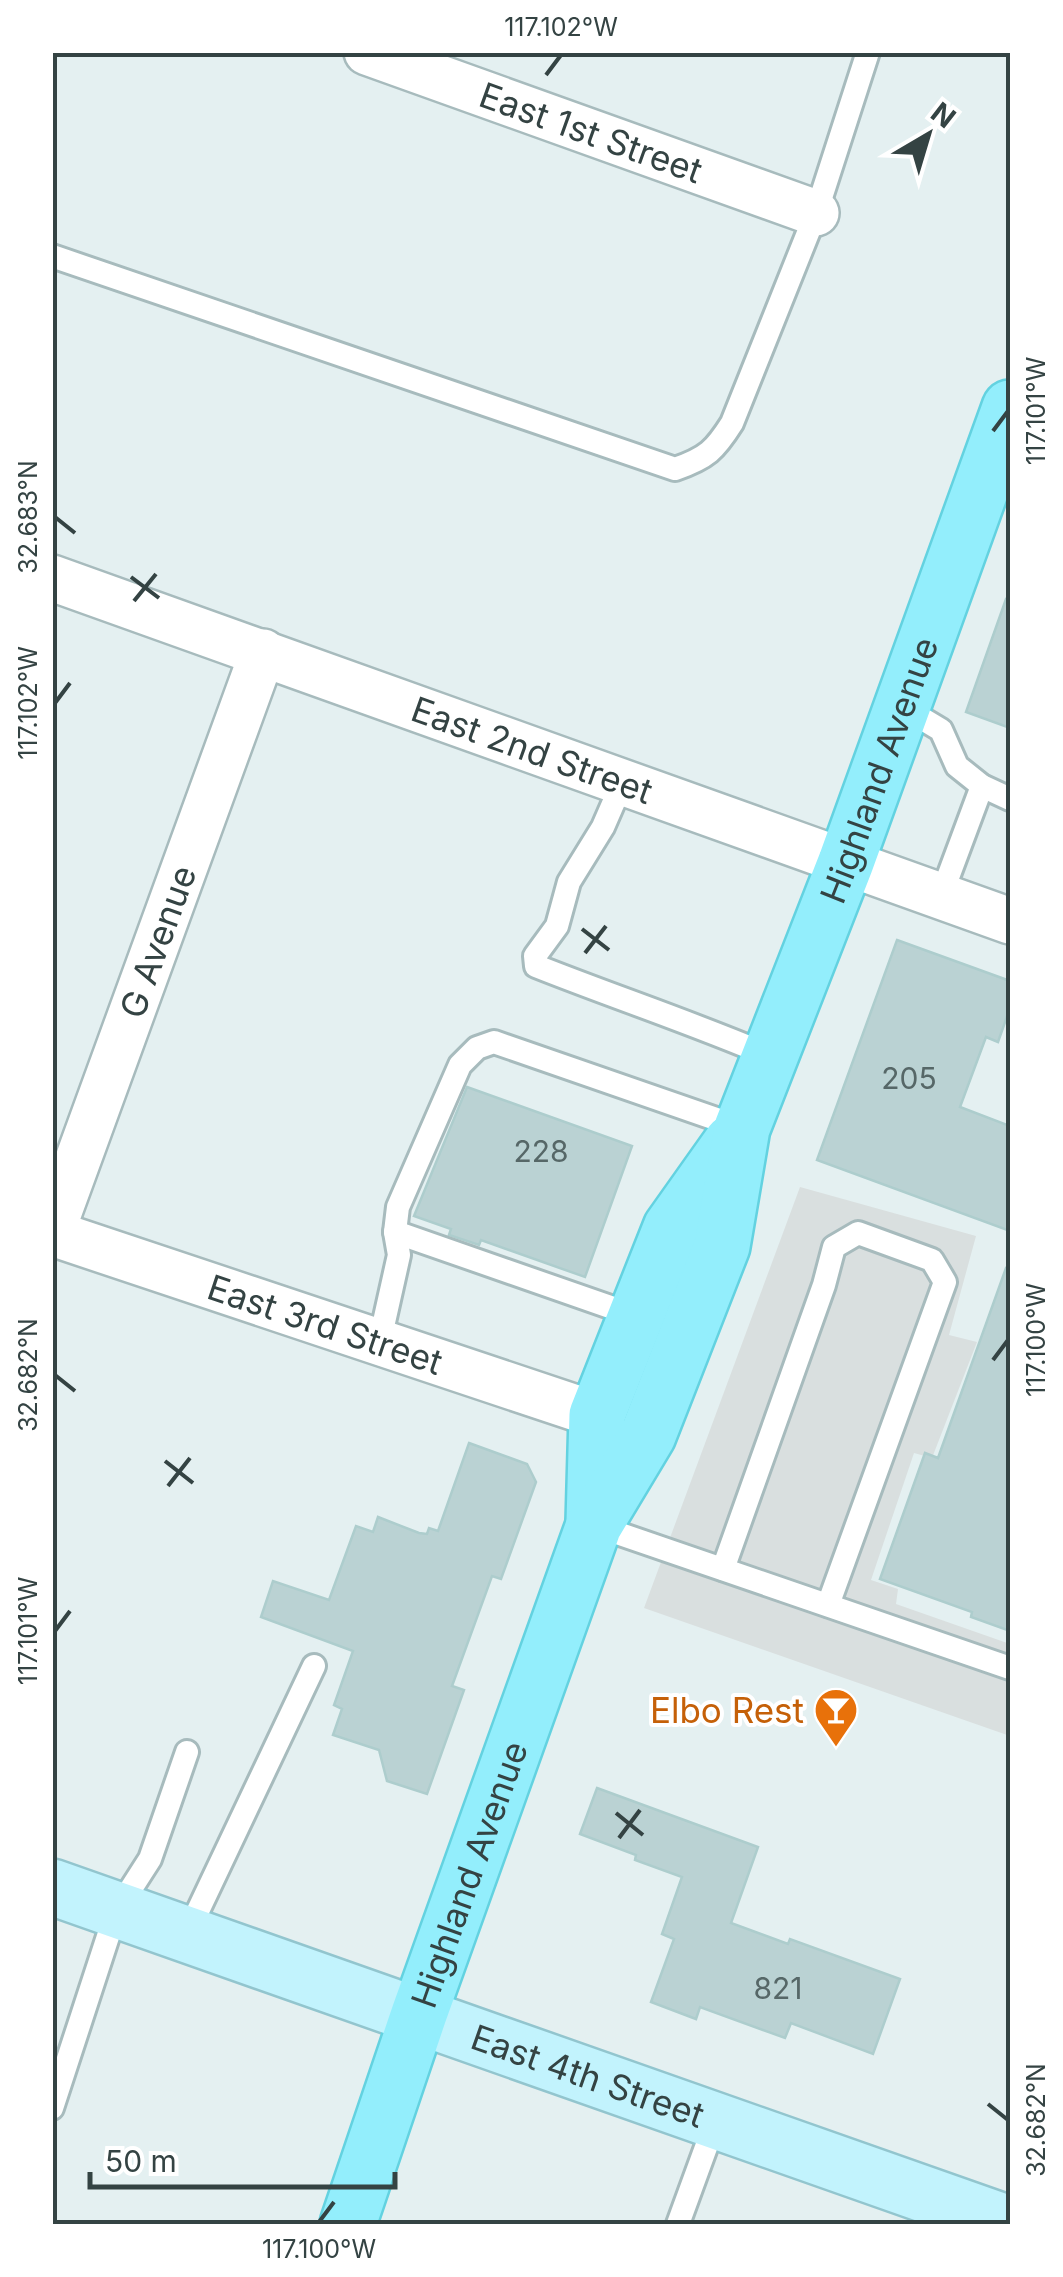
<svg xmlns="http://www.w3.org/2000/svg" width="1063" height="2277" viewBox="0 0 1063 2277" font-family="Inter,sans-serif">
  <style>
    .parking { fill: #d9dfdf }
    .building { fill: #bad2d3; stroke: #adcdcd; stroke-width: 2.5 }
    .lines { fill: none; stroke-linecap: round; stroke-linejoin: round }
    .lane-casing { stroke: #a7bbbd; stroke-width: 28 }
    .street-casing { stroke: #a7bbbd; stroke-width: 50 }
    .secondary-casing { stroke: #92c5ce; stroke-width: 60 }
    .primary-casing { stroke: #63d2e0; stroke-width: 60 }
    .lane { stroke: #fff; stroke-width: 22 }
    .street { stroke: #fff; stroke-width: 45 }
    .secondary { stroke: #c2f3fd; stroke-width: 55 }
    .primary { stroke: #93eefc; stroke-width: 55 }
    .ticks { fill: none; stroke: #344343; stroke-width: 4 }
    .labels { text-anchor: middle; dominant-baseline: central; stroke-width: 8; stroke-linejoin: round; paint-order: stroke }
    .number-label { font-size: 30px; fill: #566767 }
    .street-label { font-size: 35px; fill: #344343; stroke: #fff }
    .food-label { font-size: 35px; fill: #c56008; stroke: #fff; text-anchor: end }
    .neatline { fill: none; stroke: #344343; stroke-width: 4 }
    .ticks-label { font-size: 25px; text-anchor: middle; fill: #344343 }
  </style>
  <rect width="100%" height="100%" fill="#e4f0f1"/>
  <path class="parking" d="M 800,1187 L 976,1236 L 949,1335 L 977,1342 L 932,1458 L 914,1453 L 871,1580 L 898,1589 L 896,1604 L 1010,1644 L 1010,1736 L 644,1608 Z"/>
  <g class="building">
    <path d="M 1006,599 L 1010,600 L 1010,728 L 966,712 Z"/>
    <path d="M 897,940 L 1010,981 L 1010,1008 L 998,1042 L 986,1037 L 960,1107 L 1010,1126 L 1010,1231 L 817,1160 Z"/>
    <path d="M 467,1087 L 632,1146 L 585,1277 L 481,1240 L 479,1245 L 449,1235 L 451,1229 L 414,1216 Z"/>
    <path d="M 1006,1268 L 1010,1269 L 1010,1631 L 971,1617 L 972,1612 L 880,1579 L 925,1453 L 938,1458 Z"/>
    <path d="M 469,1443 L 527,1464 L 536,1482 L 501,1579 L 492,1576 L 452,1686 L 464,1690 L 427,1794 L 387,1781 L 379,1750 L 333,1735 L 342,1709 L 334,1705 L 353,1651 L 261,1617 L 273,1581 L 329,1600 L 356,1526 L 373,1532 L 378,1517 L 419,1533 L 427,1534 L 429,1528 L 438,1531 Z"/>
    <path d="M 597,1788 L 758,1847 L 731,1923 L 788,1944 L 790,1939 L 900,1979 L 873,2054 L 791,2023 L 785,2038 L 700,2007 L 696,2019 L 651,2002 L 674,1939 L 662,1934 L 682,1877 L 635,1860 L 636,1855 L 580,1834 Z"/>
  </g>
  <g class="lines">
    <defs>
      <g id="lane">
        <path d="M 52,256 L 675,469 C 707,458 715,450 732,423 L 816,213 L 868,52"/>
        <path d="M 901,706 L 941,730 L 957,766 L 982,786 L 1010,799"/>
        <path d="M 623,781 L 603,827 L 569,882 L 557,926 L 535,956 L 536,966 C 614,997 693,1023 770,1056"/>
        <path d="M 941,896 L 982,786"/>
        <path d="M 395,1232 L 636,1316"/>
        <path d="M 380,1340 L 399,1255 L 395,1232 L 398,1207 L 460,1065 L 477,1048 L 494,1042 L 742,1128"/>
        <path d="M 594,1525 L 1010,1668"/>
        <path d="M 723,1569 L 824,1285 L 834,1247 L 858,1233 L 932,1260 L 945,1282 L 828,1605"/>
        <path d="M 187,1934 L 314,1666"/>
        <path d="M 52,2108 L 116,1912 L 150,1859 L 187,1752"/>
        <path d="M 678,2224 L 716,2120"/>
      </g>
      <g id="street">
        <path id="s1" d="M 367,52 L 816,213"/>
        <path id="s2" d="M 52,578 L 1010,921"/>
        <path id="s3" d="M 52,1231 L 263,652"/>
        <path id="s4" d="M 52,1233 L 597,1415"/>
      </g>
      <g id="secondary">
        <path id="s5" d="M 52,1887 L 1009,2224"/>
      </g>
      <g id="primary">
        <path d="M 594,1522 L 597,1415 L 671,1228 L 732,1142"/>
        <path id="s6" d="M 348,2224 L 419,2014 L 594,1525 L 648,1435 L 722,1246 L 742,1128 L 846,862 L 1010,408"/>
      </g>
    </defs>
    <use href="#lane" class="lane-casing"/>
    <use href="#street" class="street-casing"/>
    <use href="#secondary" class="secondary-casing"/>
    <use href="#primary" class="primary-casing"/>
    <use href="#lane" class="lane"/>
    <use href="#street" class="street"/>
    <use href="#secondary" class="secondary"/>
    <use href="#primary" class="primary"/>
  </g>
  <path class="ticks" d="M 546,75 L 561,55M 993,431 L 1008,411M 55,517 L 75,533M 131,577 L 159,598M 134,601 L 156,574M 55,703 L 70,683M 582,929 L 609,950M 585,953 L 606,926M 993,1360 L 1008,1340M 55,1375 L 75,1391M 165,1461 L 193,1483M 168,1486 L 190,1458M 55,1631 L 70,1611M 616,1813 L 643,1835M 619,1838 L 640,1810M 988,2104 L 1008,2120M 319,2222 L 334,2202"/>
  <defs>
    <symbol id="bar-pin" viewBox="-11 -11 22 30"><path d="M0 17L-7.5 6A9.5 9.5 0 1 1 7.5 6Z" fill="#e8710a" stroke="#fff"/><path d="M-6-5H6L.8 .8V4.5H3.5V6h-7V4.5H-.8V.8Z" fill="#fff"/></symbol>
  </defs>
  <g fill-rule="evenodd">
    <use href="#bar-pin" x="811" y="1685" width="50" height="68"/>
  </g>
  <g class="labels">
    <g class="number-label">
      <text x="909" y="1078">205</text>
      <text x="541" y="1151">228</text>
      <text x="778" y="1988">821</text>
    </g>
    <g class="street-label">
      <text stroke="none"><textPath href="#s1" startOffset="238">East 1st Street</textPath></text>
      <text stroke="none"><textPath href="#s2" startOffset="510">East 2nd Street</textPath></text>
      <text stroke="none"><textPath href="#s6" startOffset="1552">Highland Avenue</textPath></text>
      <text stroke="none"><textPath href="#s3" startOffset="308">G Avenue</textPath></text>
      <text stroke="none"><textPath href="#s4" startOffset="288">East 3rd Street</textPath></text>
      <text stroke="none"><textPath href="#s6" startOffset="370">Highland Avenue</textPath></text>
      <text stroke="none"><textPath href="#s5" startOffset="568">East 4th Street</textPath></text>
    </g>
    <g class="food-label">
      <text x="804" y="1710">Elbo Rest</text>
    </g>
  </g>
  <rect width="1063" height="2277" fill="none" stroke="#ffffff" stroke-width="110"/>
  <g transform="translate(928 135) rotate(38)" stroke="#ffffff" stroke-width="8" paint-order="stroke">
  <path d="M0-8L18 38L0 25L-18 38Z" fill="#344343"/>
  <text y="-15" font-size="28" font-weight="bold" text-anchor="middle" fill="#344343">N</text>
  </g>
  <path d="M90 2172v15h305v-15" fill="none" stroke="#344343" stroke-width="5"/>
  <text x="105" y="2172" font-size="30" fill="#344343" stroke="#ffffff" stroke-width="8" paint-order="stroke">50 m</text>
  <rect x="55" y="55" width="953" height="2167" class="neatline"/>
  <g class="ticks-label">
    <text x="561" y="36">117.102°W</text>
    <text transform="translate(1036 411) rotate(-90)" y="9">117.101°W</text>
    <text transform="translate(28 517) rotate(-90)" y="9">32.683°N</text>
    <text transform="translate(28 703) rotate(-90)" y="9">117.102°W</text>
    <text transform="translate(1036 1340) rotate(-90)" y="9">117.100°W</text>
    <text transform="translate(28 1375) rotate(-90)" y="9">32.682°N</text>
    <text transform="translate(28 1631) rotate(-90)" y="9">117.101°W</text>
    <text transform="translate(1036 2120) rotate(-90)" y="9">32.682°N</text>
    <text x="319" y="2258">117.100°W</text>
  </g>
</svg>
